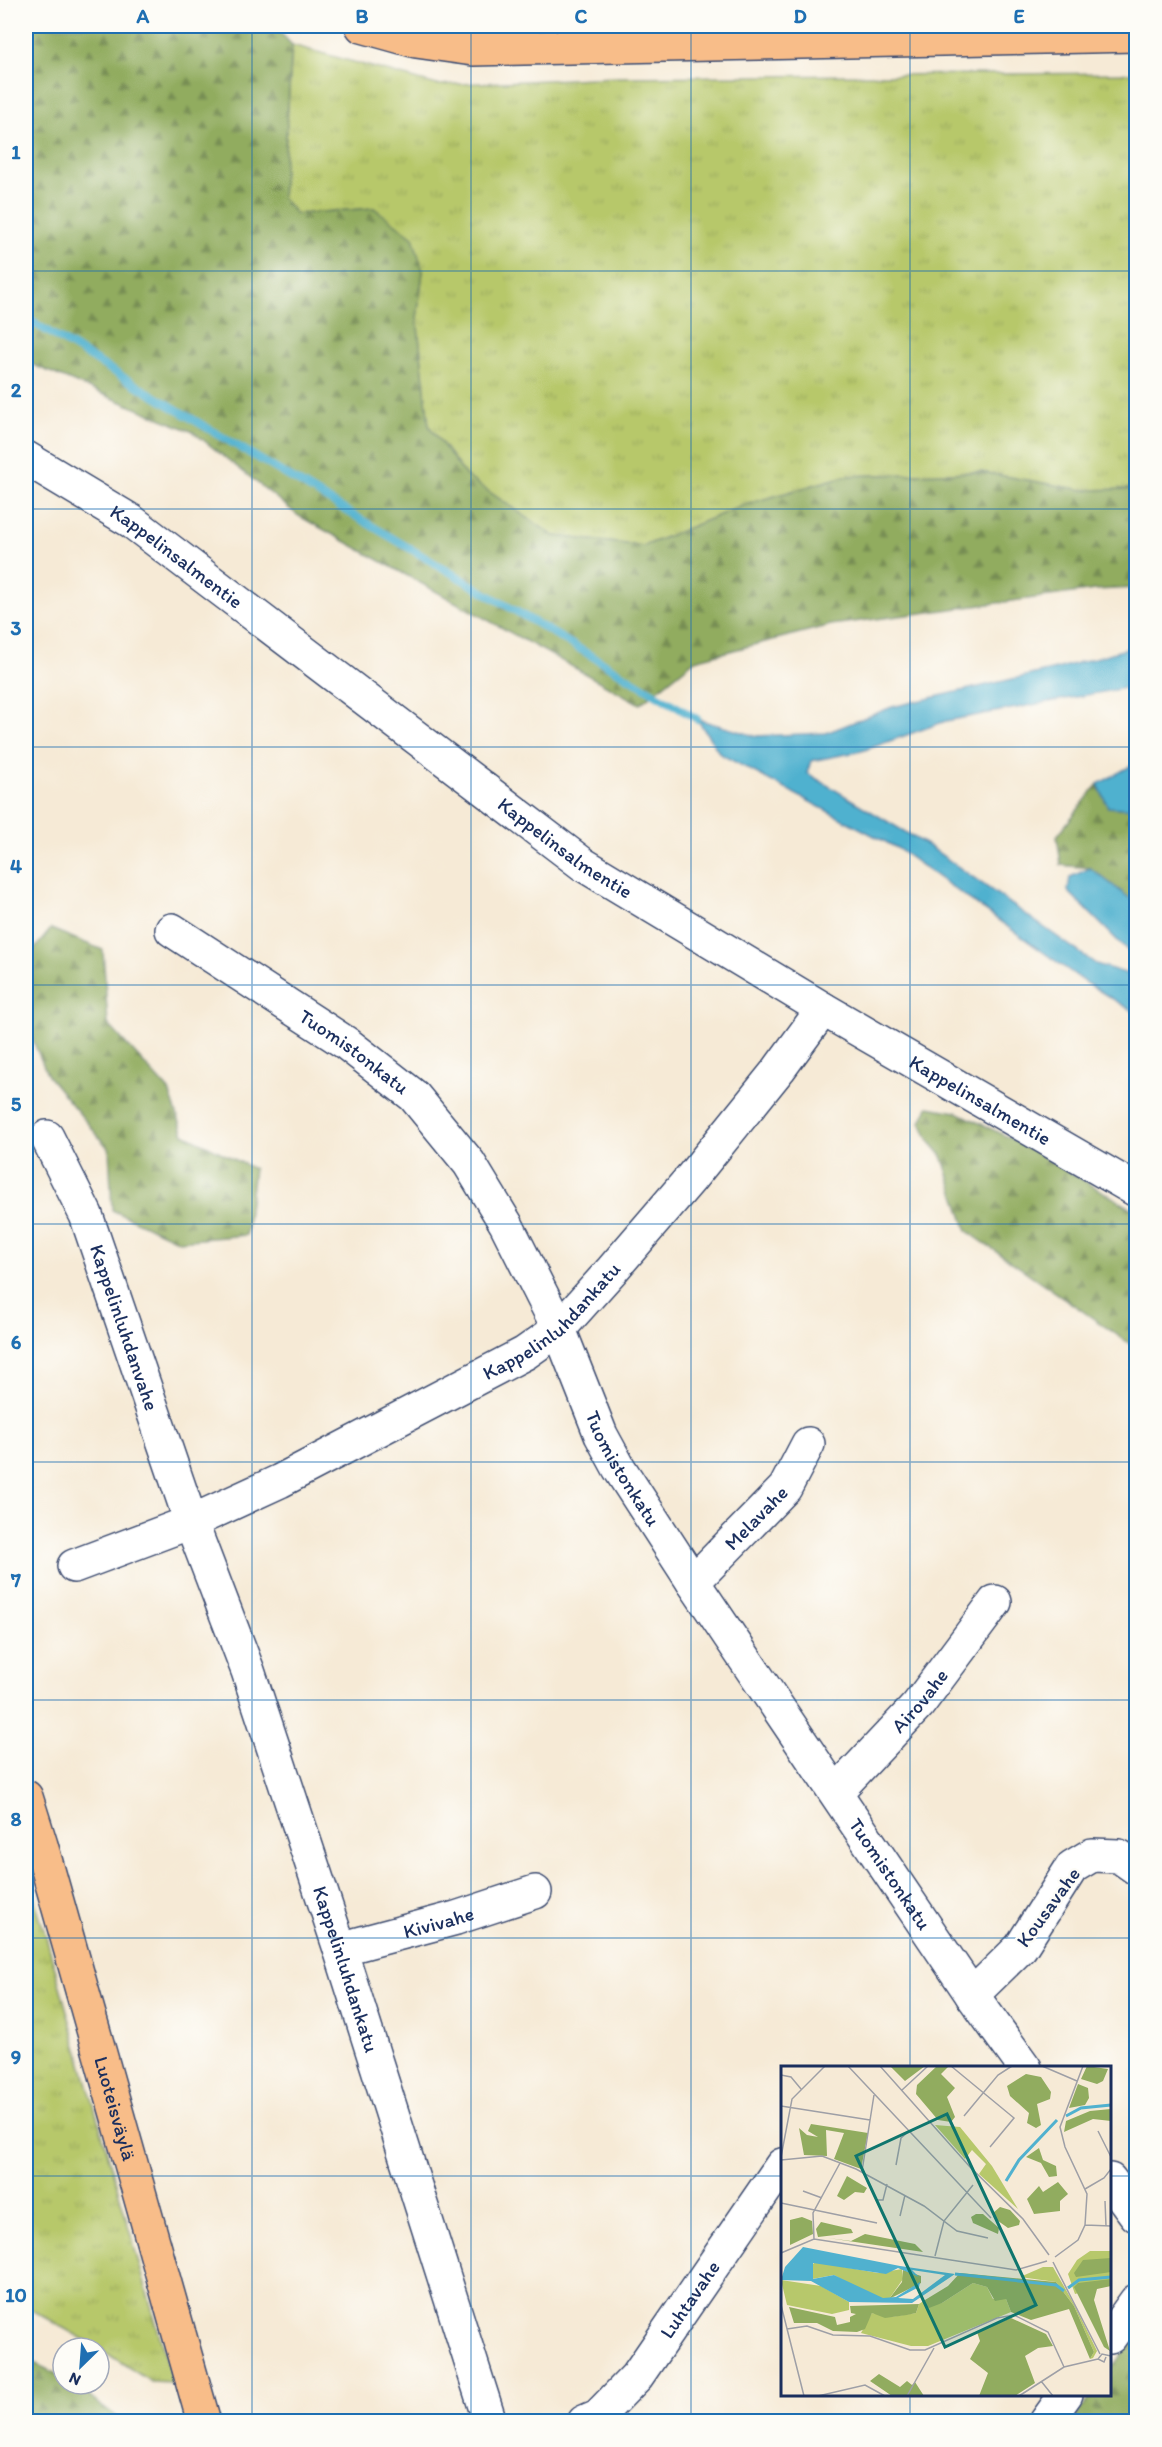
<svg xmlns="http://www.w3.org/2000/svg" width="1162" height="2447" viewBox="0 0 1162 2447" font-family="Itim,sans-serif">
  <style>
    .grass { fill: url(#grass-tufts); stroke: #697c64; stroke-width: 1.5 }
    .forest { fill: url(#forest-firs); stroke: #566e5e; stroke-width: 1.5 }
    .water { fill: #50b1cf; stroke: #367096; stroke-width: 1.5 }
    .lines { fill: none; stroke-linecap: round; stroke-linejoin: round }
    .stream { stroke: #50b1cf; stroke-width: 8 }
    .minor-casing { stroke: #3c4b70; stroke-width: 36 }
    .major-casing { stroke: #3c4b70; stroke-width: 36 }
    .minor { stroke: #fff; stroke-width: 33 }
    .major { stroke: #f8bd89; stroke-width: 33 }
    .grid { fill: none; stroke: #1f6fb2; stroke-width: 1.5; stroke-opacity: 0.55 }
    .labels { text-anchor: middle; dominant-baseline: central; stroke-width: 5; stroke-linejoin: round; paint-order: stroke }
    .street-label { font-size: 20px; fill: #1b2f5e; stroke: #fdfcf7 }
    .inset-river { fill: none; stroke: #50b1cf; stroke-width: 3 }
    .inset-road { fill: none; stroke: #9e9fa6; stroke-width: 1.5 }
    .view { fill: #0f766e; fill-opacity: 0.15; stroke: #0f766e; stroke-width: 3 }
    .inset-edge { fill: none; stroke: #1b2f5e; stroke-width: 3 }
    .neatline { fill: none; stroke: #1f6fb2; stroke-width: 2 }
    .grid-label { font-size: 20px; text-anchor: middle; font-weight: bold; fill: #1f6fb2 }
  </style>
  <defs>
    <pattern id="grass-tufts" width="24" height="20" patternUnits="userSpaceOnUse" patternTransform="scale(1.5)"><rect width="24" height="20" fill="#b7c86b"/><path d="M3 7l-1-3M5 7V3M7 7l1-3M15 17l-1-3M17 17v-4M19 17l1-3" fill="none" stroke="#9dac5f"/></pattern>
    <pattern id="forest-firs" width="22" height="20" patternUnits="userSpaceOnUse" patternTransform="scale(1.5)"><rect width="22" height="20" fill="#91ac5f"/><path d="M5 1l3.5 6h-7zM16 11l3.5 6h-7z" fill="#768c52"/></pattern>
  </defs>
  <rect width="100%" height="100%" fill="#fdfcf7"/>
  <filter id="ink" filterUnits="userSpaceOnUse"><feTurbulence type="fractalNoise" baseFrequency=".0167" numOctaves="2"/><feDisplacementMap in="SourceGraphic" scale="12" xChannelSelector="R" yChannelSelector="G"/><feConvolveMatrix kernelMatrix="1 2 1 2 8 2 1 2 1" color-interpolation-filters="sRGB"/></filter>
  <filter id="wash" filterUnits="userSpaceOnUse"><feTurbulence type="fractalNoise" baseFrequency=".008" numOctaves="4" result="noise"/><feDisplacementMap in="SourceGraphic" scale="24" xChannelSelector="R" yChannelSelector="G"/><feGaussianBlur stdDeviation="1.35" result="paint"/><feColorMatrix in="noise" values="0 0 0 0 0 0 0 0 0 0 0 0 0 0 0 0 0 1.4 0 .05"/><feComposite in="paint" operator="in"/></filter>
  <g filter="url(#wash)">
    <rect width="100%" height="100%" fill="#f6ead6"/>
    <g class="grass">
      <path d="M 292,45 L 437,85 L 617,77 L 1136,73 L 1136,489 L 1083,490 L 981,472 L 845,476 L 747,504 L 644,546 L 554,536 L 466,476 L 429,426 L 417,318 L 423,271 L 374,208 L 296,214 L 282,198 Z"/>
      <path d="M 29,1883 L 46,1937 L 173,2383 L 151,2382 L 99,2348 L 26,2307 L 26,1886 Z"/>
    </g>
    <g class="forest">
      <path d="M 26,26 L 274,26 L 292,45 L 282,198 L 296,214 L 374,208 L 413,237 L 423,271 L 417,318 L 429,426 L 466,476 L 554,536 L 644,546 L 747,504 L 845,476 L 981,472 L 1083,490 L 1136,489 L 1136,588 L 1095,590 L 831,625 L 695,660 L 640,704 L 299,516 L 193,432 L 26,362 Z"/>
      <path d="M 1098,784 L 1108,807 L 1136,809 L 1136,903 L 1090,868 L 1061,865 L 1057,836 Z"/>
      <path d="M 51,929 L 103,950 L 108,1024 L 169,1091 L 184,1134 L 254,1169 L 246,1235 L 179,1241 L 112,1210 L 109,1149 L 48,1076 L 26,1024 L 26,959 Z"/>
      <path d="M 928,1107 L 957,1112 L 1018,1142 L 1136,1211 L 1136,1348 L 967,1231 L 942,1156 L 929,1141 L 921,1122 Z"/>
      <path d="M 1136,2335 L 1136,2421 L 1073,2421 L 1092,2395 L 1110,2394 L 1110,2370 Z"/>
      <path d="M 26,2359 L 63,2377 L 63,2384 L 74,2384 L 122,2421 L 26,2421 Z"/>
    </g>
    <g class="water">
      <path d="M 1136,646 L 1136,686 L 946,721 L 862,751 L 811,761 L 807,773 L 930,847 L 1096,964 L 1128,974 L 1136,964 L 1136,1013 L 1088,984 L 897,848 L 720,754 L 697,719 L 755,736 L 826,733 L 892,707 L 1060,668 Z"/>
      <path d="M 1136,763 L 1136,809 L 1108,807 L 1098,784 Z"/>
      <path d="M 1090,868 L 1136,903 L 1136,959 L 1068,891 L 1070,877 Z"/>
    </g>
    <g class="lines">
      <path class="stream" d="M 26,318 C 248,455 474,585 697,719"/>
    </g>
  </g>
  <g filter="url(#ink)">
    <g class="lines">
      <defs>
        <g id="minor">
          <path id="s1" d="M 26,458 L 131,521 L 584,865 L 823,1009 L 1136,1190"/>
          <path id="s2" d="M 172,930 L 346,1043 L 414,1096 L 469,1163 L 506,1224 L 559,1329 L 601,1435 L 619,1468 L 693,1582 L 972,1995 L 1025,2068"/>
          <path id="s3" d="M 47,1137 L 86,1215 L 191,1522 L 248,1671 L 340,1949 L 490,2422"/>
          <path id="s4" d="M 74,1566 L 191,1522 L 280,1481 L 525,1353 L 559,1329 L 612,1270 L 691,1178 L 779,1069 L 823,1009"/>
          <path id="s5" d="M 693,1582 L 785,1488 L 808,1444"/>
          <path id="s6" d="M 836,1792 L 918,1705 L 995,1602"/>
          <path id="s7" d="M 340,1949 L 456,1918 L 535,1892"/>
          <path d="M 972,1995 L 1021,1947 L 1072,1867 L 1092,1855 L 1119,1856 L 1136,1868"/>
          <path d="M 1110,2180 L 1136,2215"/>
          <path d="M 1110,2337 L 1136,2301"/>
          <path id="s8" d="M 584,2422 L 598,2416 L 637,2376 L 782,2165"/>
          <path d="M 1046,2422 L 1066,2394"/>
        </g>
        <g id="major">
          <path d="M 362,26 L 416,41 L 473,49 L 1136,35"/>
          <path id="s9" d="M 26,1797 L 41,1845 L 204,2422"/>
        </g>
      </defs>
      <use href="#minor" class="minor-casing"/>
      <use href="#major" class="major-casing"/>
      <use href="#minor" class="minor"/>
      <use href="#major" class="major"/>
    </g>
  </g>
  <path class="grid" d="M 252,26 L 252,2422M 471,26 L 471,2422M 691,26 L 691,2422M 910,26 L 910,2068M 26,271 L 1136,271M 26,509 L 1136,509M 26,747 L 1136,747M 26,985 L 1136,985M 26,1224 L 1136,1224M 26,1462 L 1136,1462M 26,1700 L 1136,1700M 26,1938 L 1136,1938M 26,2176 L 782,2176M 1110,2176 L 1136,2176M 910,2394 L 910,2422"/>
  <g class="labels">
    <g class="street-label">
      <text stroke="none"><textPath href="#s1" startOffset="180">Kappelinsalmentie</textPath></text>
      <text stroke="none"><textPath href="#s1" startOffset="666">Kappelinsalmentie</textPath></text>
      <text stroke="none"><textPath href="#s2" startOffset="219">Tuomistonkatu</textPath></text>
      <text stroke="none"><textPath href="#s1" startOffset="1152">Kappelinsalmentie</textPath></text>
      <text stroke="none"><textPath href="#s4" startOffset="540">Kappelinluhdankatu</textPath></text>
      <text stroke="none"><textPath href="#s3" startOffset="206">Kappelinluhdanvahe</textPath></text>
      <text stroke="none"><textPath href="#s2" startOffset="723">Tuomistonkatu</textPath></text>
      <text stroke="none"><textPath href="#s5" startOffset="90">Melavahe</textPath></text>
      <text stroke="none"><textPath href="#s6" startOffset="124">Airovahe</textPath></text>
      <text stroke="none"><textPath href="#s2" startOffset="1209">Tuomistonkatu</textPath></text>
      <text transform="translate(1048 1907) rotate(-54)">Kousavahe</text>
      <text stroke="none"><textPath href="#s7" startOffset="102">Kivivahe</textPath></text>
      <text stroke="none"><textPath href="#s3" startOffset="885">Kappelinluhdankatu</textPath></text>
      <text stroke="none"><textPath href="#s9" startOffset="324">Luoteisväylä</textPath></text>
      <text stroke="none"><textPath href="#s8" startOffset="164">Luhtavahe</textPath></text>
    </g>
  </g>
  <g transform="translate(781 2066)">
    <rect width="330" height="330" fill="#f6ead6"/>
    <path d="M 154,59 L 179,61 L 211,100 L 237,143 L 198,108 L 205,98 L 191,84 L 184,93 ZM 309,185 L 330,185 L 330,218 L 294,228 L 287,208 L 296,194 ZM 34,196 L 97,207 L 121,203 L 122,213 L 108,233 L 96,232 L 53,209 L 31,213 L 31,199 ZM 262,201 L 272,201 L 293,238 L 316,285 L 312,292 L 309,293 L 313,286 L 293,240 L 275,216 L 239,211 ZM 0,214 L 40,220 L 68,236 L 68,244 L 51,248 L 6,239 ZM 192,217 L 206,221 L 212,233 L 225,233 L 230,246 L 147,280 L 130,280 L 80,267 L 91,247 L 110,251 L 135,247 L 138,238 L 144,234 L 143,239 L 161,237 Z" fill="#b7c86b"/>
    <path d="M 109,0 L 144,0 L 124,15 ZM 156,0 L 168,0 L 160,8 L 174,22 L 166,31 L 174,51 L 170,56 L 157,54 L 135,28 L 136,19 ZM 306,0 L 327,3 L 322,15 L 316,18 L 300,13 ZM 245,8 L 260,11 L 270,26 L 269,33 L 256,38 L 260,59 L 255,62 L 246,57 L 248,47 L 229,30 L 226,20 ZM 297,18 L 307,22 L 308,32 L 304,39 L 288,42 ZM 330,43 L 330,55 L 312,53 L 283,66 L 285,55 L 309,45 ZM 30,58 L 87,67 L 80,103 L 53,93 L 63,67 L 45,64 L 46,90 L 23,89 L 18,62 L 26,69 L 37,71 L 27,65 ZM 258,82 L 262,94 L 275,100 L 276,110 L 268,111 L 260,97 L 245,91 ZM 66,110 L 86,122 L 83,127 L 74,126 L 63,134 L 56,130 ZM 277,116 L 287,128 L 279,135 L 279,145 L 253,148 L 246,133 L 258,120 L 262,126 ZM 219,141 L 229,144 L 239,155 L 238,159 L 227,162 L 213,152 L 212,147 ZM 195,148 L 202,148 L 218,162 L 217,168 L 192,157 L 190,151 ZM 21,151 L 31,155 L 32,168 L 9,179 L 9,154 ZM 40,156 L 70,163 L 72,167 L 37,171 L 35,163 ZM 84,168 L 134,178 L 142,186 L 47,172 L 70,175 ZM 330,192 L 330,206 L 295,211 L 293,207 L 302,194 ZM 122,204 L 140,210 L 140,217 L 108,233 L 121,216 ZM 179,207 L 275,216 L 293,240 L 313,286 L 309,293 L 288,243 L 250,254 L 230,246 L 225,233 L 214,235 L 206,221 L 192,217 L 161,237 L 148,242 L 143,239 L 144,234 L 167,220 ZM 330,213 L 330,220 L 316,223 L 313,234 L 329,285 L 323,281 L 293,221 L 297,217 ZM 138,238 L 135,247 L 126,249 L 104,252 L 91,247 L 84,263 L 76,266 L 52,265 L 36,257 L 13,257 L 8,241 L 54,251 L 56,259 L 69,256 L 69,251 L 75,248 L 70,247 L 69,240 ZM 230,252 L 265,268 L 272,280 L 257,282 L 244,290 L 254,317 L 234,330 L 198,330 L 207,307 L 189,293 L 199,275 L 196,266 ZM 98,308 L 119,321 L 126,315 L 131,319 L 134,316 L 143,330 L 111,330 L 89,315 Z" fill="#91ac5f"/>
    <path d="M 22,181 L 119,200 L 174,208 L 131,237 L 68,236 L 30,215 L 0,214 L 4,201 ZM 32,197 L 105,208 L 117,202 L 138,211 L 131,204 L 164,209 L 132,233 L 117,232 L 138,221 L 139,216 L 115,231 L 102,232 L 53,209 L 32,213 Z" fill="#50b1cf" fill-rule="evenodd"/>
    <path class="inset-river" d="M 285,50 L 300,42 L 330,39M 225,115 L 238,94 L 276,54M 174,208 L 275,219 L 283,225M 287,222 L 298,214 L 330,211"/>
    <path class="inset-road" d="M 67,0 L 210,152M 99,0 L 189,101 L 242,153 L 268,189M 170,0 L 233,52 L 209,81M 261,0 L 296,15M 0,9 L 10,11 L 20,23M 121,24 L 147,0M 0,40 L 89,54M 183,50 L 217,9 L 231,0M 317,65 L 330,91M 0,91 L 11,33 L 44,0M 0,94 L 41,90 L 75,103 L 143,140 L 176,165 L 207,172M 115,99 L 120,72 L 127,66M 81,105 L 93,29M 304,123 L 323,112 L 330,103M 22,125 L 41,132M 95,134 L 102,134 L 106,118M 324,135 L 325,160M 0,137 L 96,157M 119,150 L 124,129M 304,159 L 330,160M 33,173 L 32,147 L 59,97M 0,187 L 33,173 L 235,204 L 266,195M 154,190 L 163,155 L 192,119M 274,191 L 297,174 L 304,159 L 306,128 L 284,81 L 279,61 L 302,0M 272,196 L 319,288M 0,239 L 23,330M 6,263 L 26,260 L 52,269 L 89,270 L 129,284 L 144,284 L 216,252 L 233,249 L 267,266 L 283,301M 325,291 L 323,296 L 317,293 L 321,288 L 330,290M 260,315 L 272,330M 37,330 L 84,319 L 104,330M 126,330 L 153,282M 238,330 L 283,301 L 317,293"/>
    <path class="view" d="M 166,48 L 255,239 L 164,281 L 75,90 Z"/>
    <rect width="330" height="330" class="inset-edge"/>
  </g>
  <rect width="1162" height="2447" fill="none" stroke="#fdfcf7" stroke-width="66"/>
  <g transform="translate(81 2366) rotate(205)"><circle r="28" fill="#fdfcf7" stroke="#a3aaba" stroke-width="1.5"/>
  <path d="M0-4.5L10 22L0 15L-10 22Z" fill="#1f6fb2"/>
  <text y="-9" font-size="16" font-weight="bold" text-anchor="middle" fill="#1b2f5e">N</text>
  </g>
  <rect x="33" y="33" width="1096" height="2381" class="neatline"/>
  <g class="grid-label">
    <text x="143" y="23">A</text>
    <text x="362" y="23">B</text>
    <text x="581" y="23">C</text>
    <text x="800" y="23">D</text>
    <text x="1019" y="23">E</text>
    <text x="16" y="159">1</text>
    <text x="16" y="397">2</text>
    <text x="16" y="635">3</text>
    <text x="16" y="873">4</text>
    <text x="16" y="1111">5</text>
    <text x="16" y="1349">6</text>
    <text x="16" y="1587">7</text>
    <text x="16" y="1826">8</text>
    <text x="16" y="2064">9</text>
    <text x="16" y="2302">10</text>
  </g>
</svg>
